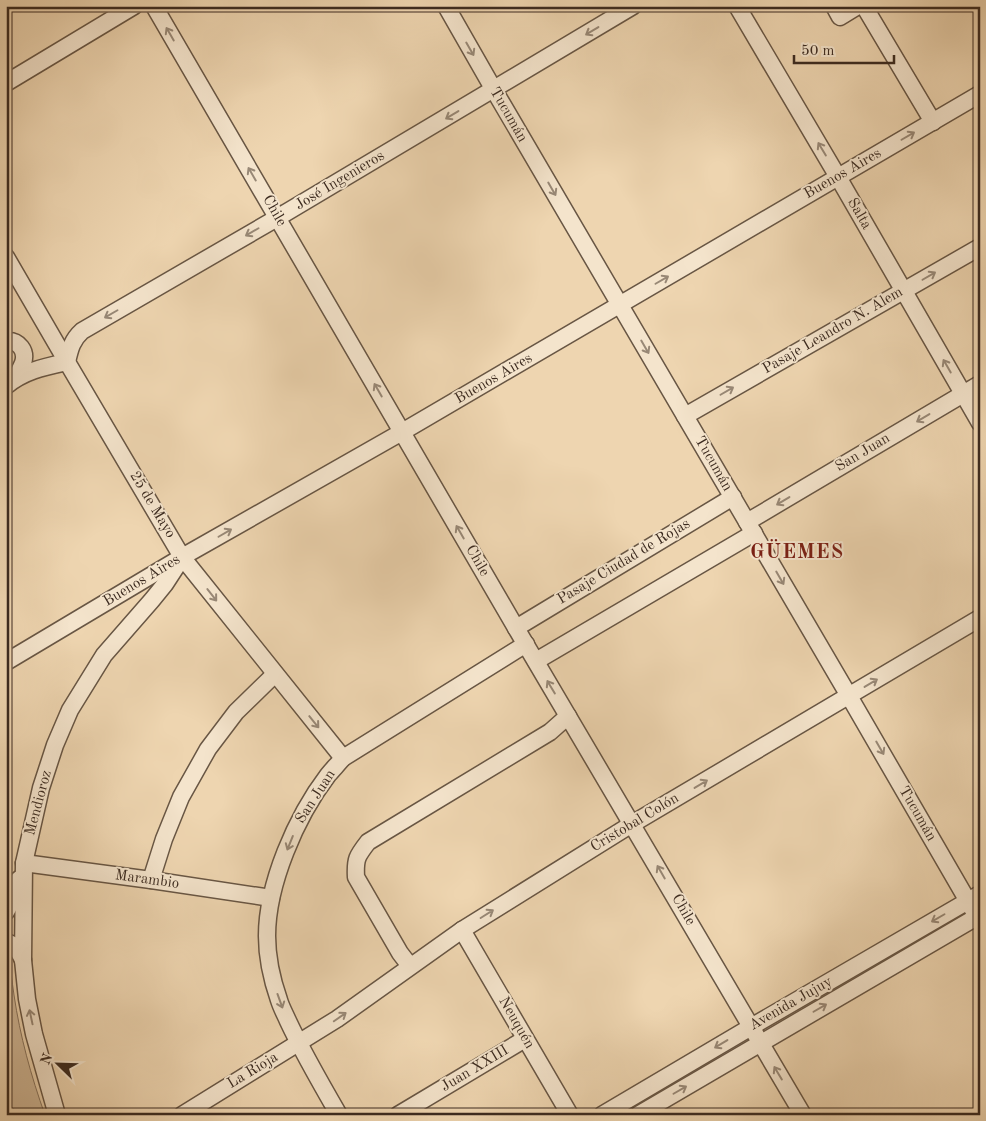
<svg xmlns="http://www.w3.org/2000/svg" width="986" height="1121" viewBox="0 0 986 1121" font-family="'Old Standard TT',serif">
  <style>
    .green { fill: #d0b898; stroke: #86725c }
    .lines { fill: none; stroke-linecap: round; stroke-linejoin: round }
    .minor-casing { stroke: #685644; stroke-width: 19 }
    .minor { stroke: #f4e4cc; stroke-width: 16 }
    .oneway { stroke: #988876 }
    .labels { text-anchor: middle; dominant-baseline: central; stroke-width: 4; stroke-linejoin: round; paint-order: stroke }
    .street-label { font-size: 15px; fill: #3c2b20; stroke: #f4e4cc }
    .district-label { font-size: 20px; font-weight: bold; letter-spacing: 1px; fill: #7a1f14; stroke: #f4e4cc }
  </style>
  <rect width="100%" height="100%" fill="#eed5b0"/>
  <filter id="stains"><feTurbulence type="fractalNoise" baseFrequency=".004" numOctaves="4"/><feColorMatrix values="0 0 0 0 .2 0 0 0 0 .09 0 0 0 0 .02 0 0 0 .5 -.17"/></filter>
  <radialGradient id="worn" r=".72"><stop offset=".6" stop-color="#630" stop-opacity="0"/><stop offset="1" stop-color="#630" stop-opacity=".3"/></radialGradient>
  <path class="green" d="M 6,948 L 10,953 C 10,967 12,981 14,995 C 20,1036 31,1076 45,1115 L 19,1115 L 6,1101 Z"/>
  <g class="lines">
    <defs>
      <g id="minor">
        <path d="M 154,6 L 516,628 L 803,1115"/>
        <path d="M 446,6 L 494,90 L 849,696 L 980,922"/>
        <path d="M 737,6 L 838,177 L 980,423"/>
        <path d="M 834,6 L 840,17 L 858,6"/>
        <path d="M 864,6 L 933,122"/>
        <path d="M 6,83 L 134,6"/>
        <path d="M 6,257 L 67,362 L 182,557 L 343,758"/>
        <path d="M 6,341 C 19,340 27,351 23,363 C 21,368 18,373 16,378"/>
        <path d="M 67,362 C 70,349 72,340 82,331 L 277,218 L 633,6"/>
        <path d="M 6,386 C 24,371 44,367 67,362"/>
        <path d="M 685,416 L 980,247"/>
        <path d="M 747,522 L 980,384"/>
        <path d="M 516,628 L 733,497"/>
        <path d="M 536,661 L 754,533"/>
        <path d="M 6,662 L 182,557 L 402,432 L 980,94"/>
        <path d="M 24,863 L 151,880 L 271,898"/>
        <path d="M 151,880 L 164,839 L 181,797 L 208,749 L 236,712 L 275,674"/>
        <path d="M 6,912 L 12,901 L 19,879"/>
        <path d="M 462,930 L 570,1115"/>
        <path d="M 6,942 C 17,945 18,951 23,960"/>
        <path d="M 410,966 L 400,953 L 356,877 C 355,859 357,856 368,842 L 550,732 L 568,716"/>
        <path d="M 57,1115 L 34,1034 L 27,999 L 23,960 L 24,863 L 41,788 L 55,745 L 70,710 L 104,655 L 152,600 L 165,584 L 180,561"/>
        <path d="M 182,1115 L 337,1019 L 462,930 L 632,824 L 980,618"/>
        <path d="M 339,1115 C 321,1084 303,1053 288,1021 C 285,1014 281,1007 279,1000 C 272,980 267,957 267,936 C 267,884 296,817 328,775 C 333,769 338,764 343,758 L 526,644"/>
        <path d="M 398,1115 L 525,1039"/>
        <path d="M 602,1115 L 751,1027 L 980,894"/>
        <path d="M 638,1115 L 980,915"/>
      </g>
    </defs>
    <use href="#minor" class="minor-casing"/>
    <use href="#minor" class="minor"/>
  </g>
  <defs><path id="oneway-shaft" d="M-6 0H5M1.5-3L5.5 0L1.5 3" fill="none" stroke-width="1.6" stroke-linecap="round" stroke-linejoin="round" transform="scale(1.25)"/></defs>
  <g class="oneway">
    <use href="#oneway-shaft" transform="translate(592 31) rotate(149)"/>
    <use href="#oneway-shaft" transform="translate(170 34) rotate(-120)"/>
    <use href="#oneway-shaft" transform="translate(470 49) rotate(60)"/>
    <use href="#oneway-shaft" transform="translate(452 115) rotate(149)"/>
    <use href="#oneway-shaft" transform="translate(908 136) rotate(-30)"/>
    <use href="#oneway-shaft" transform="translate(822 149) rotate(-121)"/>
    <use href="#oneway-shaft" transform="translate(252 174) rotate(-120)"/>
    <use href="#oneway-shaft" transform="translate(552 189) rotate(60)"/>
    <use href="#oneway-shaft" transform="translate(252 232) rotate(150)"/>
    <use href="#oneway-shaft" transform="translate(929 276) rotate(-30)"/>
    <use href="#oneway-shaft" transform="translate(662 280) rotate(-30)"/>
    <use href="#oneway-shaft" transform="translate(111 314) rotate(150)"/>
    <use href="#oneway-shaft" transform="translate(645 347) rotate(60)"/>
    <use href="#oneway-shaft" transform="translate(947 366) rotate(-120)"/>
    <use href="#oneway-shaft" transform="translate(378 390) rotate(-120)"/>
    <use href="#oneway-shaft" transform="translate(727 391) rotate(-30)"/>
    <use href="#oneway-shaft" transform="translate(923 418) rotate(149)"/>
    <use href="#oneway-shaft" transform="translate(783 501) rotate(149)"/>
    <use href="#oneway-shaft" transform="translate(460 532) rotate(-120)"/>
    <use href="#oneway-shaft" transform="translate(225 533) rotate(-30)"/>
    <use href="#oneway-shaft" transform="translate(780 578) rotate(60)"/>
    <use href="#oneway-shaft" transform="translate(212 595) rotate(52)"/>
    <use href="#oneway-shaft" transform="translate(871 683) rotate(-31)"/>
    <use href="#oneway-shaft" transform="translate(551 687) rotate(-121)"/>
    <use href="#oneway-shaft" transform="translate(314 722) rotate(51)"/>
    <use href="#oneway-shaft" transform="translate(880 748) rotate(60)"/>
    <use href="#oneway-shaft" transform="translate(701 784) rotate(-31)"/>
    <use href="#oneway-shaft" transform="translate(290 843) rotate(112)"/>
    <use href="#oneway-shaft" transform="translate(661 872) rotate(-120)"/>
    <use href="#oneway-shaft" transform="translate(487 914) rotate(-32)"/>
    <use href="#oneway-shaft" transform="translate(938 918) rotate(150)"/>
    <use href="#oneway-shaft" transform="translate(280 1001) rotate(70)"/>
    <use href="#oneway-shaft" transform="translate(820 1008) rotate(-30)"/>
    <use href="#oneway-shaft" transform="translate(31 1017) rotate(-102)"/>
    <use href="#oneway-shaft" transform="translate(340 1017) rotate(-35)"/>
    <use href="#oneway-shaft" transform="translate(721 1044) rotate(149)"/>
    <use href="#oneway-shaft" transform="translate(778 1073) rotate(-121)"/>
    <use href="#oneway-shaft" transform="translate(680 1090) rotate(-30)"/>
  </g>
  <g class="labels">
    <g class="street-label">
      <text transform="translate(508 115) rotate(60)">Tucumán</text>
      <text transform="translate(843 174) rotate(-30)">Buenos Aires</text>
      <text transform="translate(340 181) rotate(-31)">José Ingenieros</text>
      <text transform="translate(274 211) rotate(60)">Chile</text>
      <text transform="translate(859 214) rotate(60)">Salta</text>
      <text transform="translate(833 331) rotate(-30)">Pasaje Leandro N. Alem</text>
      <text transform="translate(494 379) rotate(-30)">Buenos Aires</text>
      <text transform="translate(863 453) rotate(-31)">San Juan</text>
      <text transform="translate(713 464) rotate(60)">Tucumán</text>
      <text transform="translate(152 505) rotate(59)">25 de Mayo</text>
      <text transform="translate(477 561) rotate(60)">Chile</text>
      <text transform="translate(624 562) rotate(-31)">Pasaje Ciudad de Rojas</text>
      <text transform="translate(142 581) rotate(-31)">Buenos Aires</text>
      <text transform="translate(316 797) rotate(-57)">San Juan</text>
      <text transform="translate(39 803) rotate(-75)">Mendioroz</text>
      <text transform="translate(917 814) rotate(60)">Tucumán</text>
      <text transform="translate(635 823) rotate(-31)">Cristobal Colón</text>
      <text transform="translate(147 880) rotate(8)">Marambio</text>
      <text transform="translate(683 910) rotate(60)">Chile</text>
      <text transform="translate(791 1004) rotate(-30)">Avenida Jujuy</text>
      <text transform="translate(516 1023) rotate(60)">Neuquén</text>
      <text transform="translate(475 1069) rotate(-31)">Juan XXIII</text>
      <text transform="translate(253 1071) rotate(-31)">La Rioja</text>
    </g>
    <g class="district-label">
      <text x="797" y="553">GÜEMES</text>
    </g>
  </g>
  <rect width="986" height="1121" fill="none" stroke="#eed5b0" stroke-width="25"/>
  <rect x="8" y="8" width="971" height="1106" fill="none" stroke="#3c2b20" stroke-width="2.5"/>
  <rect x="12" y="12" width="961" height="1096" fill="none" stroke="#3c2b20"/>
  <g transform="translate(58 1064) rotate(293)" stroke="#f4e4cc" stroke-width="4" paint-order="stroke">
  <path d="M0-4L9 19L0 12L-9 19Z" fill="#3c2b20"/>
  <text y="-8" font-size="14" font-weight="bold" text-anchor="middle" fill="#3c2b20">N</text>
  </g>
  <path d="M794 55v8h100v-8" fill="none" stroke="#3c2b20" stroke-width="2.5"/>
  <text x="801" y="55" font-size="15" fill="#3c2b20" stroke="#f4e4cc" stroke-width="4" paint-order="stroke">50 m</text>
  <rect width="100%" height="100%" filter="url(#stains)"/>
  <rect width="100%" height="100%" fill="url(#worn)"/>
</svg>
